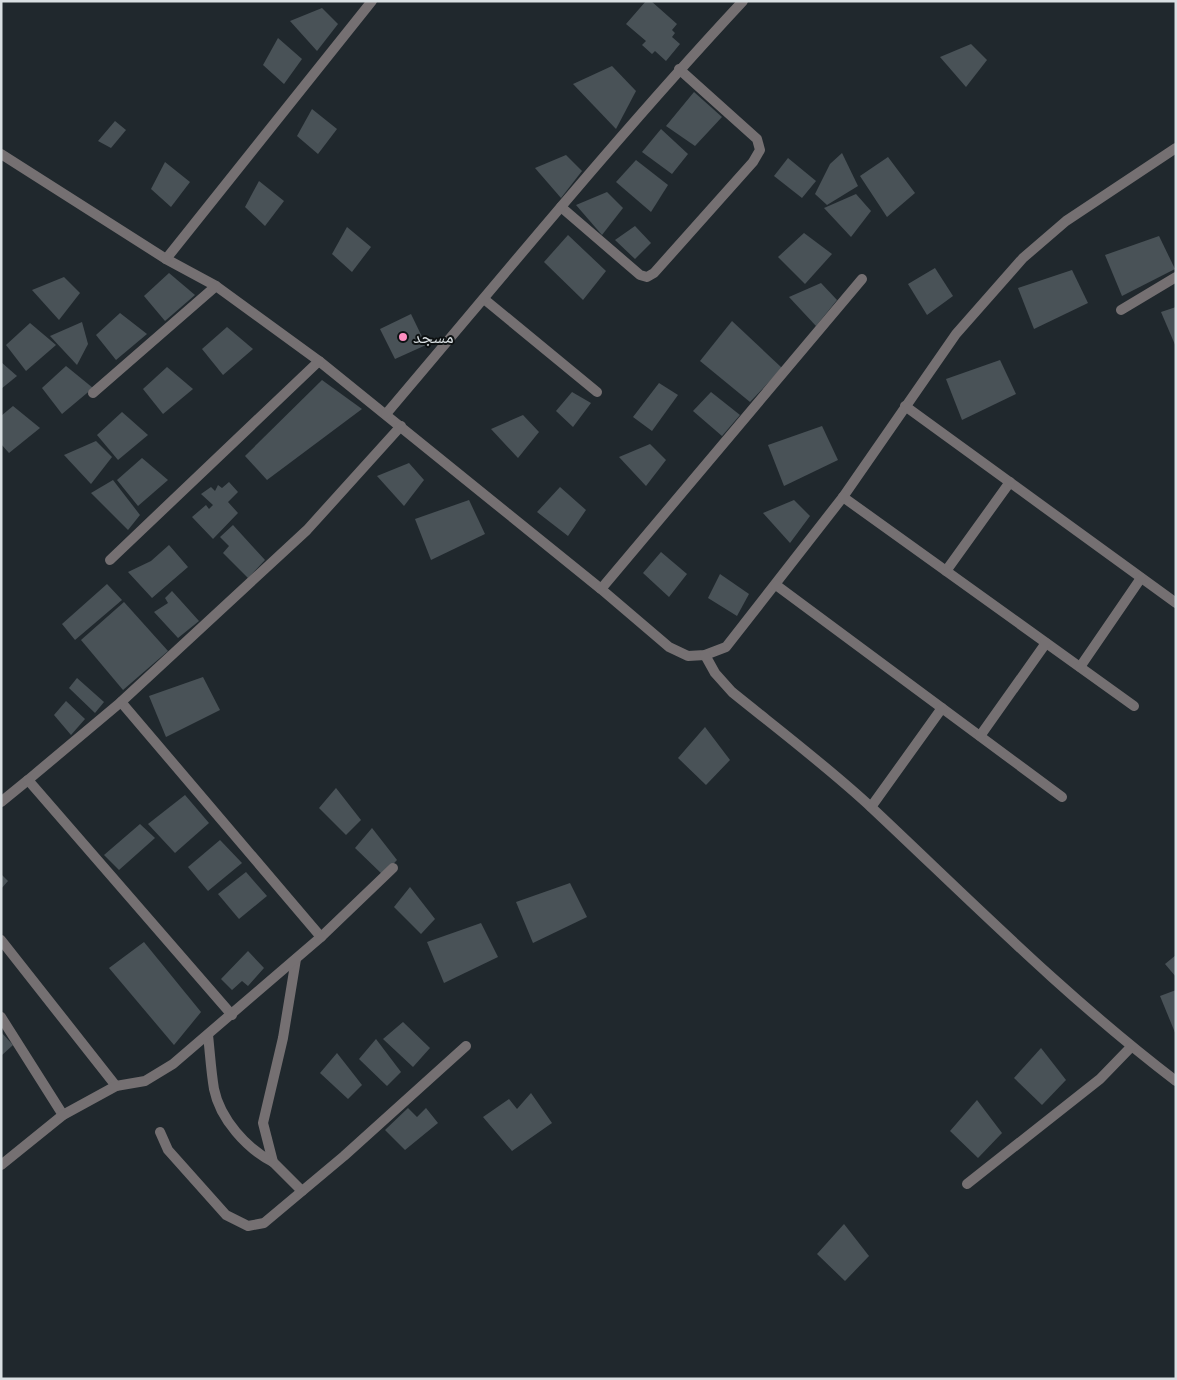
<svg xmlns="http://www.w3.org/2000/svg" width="1177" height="1380" viewBox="0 0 1177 1380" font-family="'Times New Roman','Noto Naskh Arabic',serif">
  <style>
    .building { fill: #495257 }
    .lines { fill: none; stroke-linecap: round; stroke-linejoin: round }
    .minor { stroke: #757072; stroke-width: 10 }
    .poi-dot { fill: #fd8ec0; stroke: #0d1112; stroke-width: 2 }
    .labels { text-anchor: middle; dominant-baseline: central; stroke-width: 4; stroke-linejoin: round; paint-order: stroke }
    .poi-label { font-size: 18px; fill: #d9dfe2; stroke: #0d1112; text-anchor: start }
  </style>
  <rect width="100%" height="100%" fill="#20282d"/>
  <g class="building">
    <path d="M 646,1 L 651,1 L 677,24 L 672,30 L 675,33 L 672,37 L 680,44 L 666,61 L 655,51 L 652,54 L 642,45 L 646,41 L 626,24 Z"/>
    <path d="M 322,8 L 338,24 L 317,51 L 290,21 Z"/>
    <path d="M 278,38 L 302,59 L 284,84 L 263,65 Z"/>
    <path d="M 971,44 L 987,60 L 966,87 L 940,57 Z"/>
    <path d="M 612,66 L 636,91 L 616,129 L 573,84 Z"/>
    <path d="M 694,92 L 722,117 L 695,146 L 666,126 Z"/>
    <path d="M 312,109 L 337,129 L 318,154 L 297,136 Z"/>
    <path d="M 115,121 L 126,130 L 111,148 L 98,141 Z"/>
    <path d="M 661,129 L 688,154 L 672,174 L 642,152 Z"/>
    <path d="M 842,153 L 858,186 L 827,205 L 815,194 L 830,164 Z"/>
    <path d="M 566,155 L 582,171 L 561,198 L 535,168 Z"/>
    <path d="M 888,157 L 915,193 L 887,217 L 860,176 Z"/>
    <path d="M 788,158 L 816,181 L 802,198 L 774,176 Z"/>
    <path d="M 636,160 L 668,185 L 651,212 L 616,182 Z"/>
    <path d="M 165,162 L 190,182 L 171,207 L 151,189 Z"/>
    <path d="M 259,181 L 284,201 L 265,226 L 245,207 Z"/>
    <path d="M 607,192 L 623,208 L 602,235 L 576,205 Z"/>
    <path d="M 856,194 L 871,211 L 851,237 L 824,208 Z"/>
    <path d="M 635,226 L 651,243 L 635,259 L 615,240 Z"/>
    <path d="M 347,227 L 371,247 L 352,272 L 332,254 Z"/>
    <path d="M 804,233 L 832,254 L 805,284 L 778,257 Z"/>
    <path d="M 568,235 L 606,271 L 583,300 L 544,262 Z"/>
    <path d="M 1159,236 L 1175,269 L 1122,296 L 1105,255 Z"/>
    <path d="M 935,268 L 953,296 L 927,315 L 908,284 Z"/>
    <path d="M 1072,270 L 1088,303 L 1034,329 L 1018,288 Z"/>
    <path d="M 169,273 L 195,295 L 165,321 L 144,296 Z"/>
    <path d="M 64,277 L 80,293 L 59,320 L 32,290 Z"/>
    <path d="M 821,283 L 837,300 L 816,326 L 789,297 Z"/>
    <path d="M 1176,307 L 1176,347 L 1161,312 Z"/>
    <path d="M 120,313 L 147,334 L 116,360 L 96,335 Z"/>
    <path d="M 411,314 L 426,345 L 395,359 L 380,329 Z"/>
    <path d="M 732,321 L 782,368 L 750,402 L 700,361 Z"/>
    <path d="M 82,322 L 88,344 L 77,365 L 50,336 Z"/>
    <path d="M 30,323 L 56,345 L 26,371 L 6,345 Z"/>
    <path d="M 227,327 L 253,349 L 223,375 L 202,349 Z"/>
    <path d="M 1000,360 L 1016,394 L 962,420 L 946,379 Z"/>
    <path d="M 1,362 L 17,376 L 1,389 Z"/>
    <path d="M 66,366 L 93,388 L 62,414 L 42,388 Z"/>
    <path d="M 167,367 L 193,389 L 163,414 L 143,389 Z"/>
    <path d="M 322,380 L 362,409 L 267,480 L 245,456 Z"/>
    <path d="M 659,383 L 678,395 L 652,431 L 633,417 Z"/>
    <path d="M 572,392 L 591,403 L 573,427 L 556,411 Z"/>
    <path d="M 711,392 L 740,415 L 722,436 L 693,411 Z"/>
    <path d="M 13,406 L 40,428 L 9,453 L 1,444 L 1,416 Z"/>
    <path d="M 122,412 L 148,435 L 118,460 L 97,435 Z"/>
    <path d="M 523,415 L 539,432 L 518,458 L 491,429 Z"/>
    <path d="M 822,426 L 838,460 L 784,486 L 768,445 Z"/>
    <path d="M 96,441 L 112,457 L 91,484 L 64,455 Z"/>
    <path d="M 650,444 L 666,460 L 646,486 L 619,457 Z"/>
    <path d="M 142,458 L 168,480 L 138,506 L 117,480 Z"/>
    <path d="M 409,463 L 424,480 L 404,506 L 377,476 Z"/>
    <path d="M 113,480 L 140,515 L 128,530 L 91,493 Z"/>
    <path d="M 229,482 L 238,492 L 228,502 L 238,513 L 213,539 L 192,517 L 206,505 L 209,509 L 213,505 L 201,494 L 211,487 L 215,491 L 218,485 L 222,488 Z"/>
    <path d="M 560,487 L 586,510 L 568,536 L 537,512 Z"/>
    <path d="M 469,500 L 485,534 L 431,560 L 415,519 Z"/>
    <path d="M 794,500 L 810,516 L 790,543 L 763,513 Z"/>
    <path d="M 233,525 L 265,560 L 248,578 L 223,553 L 229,546 L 220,537 Z"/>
    <path d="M 169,545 L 188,567 L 152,598 L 128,572 L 151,561 Z"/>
    <path d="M 661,552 L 687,574 L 669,597 L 643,573 Z"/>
    <path d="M 720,574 L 749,594 L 737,616 L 708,598 Z"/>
    <path d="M 107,584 L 122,600 L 75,640 L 62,624 Z"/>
    <path d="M 172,591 L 199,621 L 178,638 L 154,612 L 168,603 L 165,598 Z"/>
    <path d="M 124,602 L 168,651 L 123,690 L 81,640 Z"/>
    <path d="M 203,677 L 220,710 L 166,737 L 149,696 Z"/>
    <path d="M 77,678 L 104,702 L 95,713 L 69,688 Z"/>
    <path d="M 66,701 L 85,719 L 71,735 L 54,715 Z"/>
    <path d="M 705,727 L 730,760 L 706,785 L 678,758 Z"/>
    <path d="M 336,788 L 361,820 L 346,835 L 319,808 Z"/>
    <path d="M 185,795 L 209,823 L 175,853 L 148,824 Z"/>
    <path d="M 140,824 L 155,838 L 119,870 L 104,855 Z"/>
    <path d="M 372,828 L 397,860 L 383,875 L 355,848 Z"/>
    <path d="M 220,840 L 242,863 L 208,891 L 188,867 Z"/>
    <path d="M 246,872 L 267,896 L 239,919 L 218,894 Z"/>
    <path d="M 1,874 L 8,881 L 1,889 Z"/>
    <path d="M 570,883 L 587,917 L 533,943 L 516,902 Z"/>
    <path d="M 410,887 L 435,919 L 421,934 L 394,907 Z"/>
    <path d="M 481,923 L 498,957 L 444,983 L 427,942 Z"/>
    <path d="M 144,942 L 201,1012 L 174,1045 L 109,968 Z"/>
    <path d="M 248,951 L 264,968 L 248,986 L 242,981 L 232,990 L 221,979 Z"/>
    <path d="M 1176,955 L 1176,977 L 1165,964 Z"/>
    <path d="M 1176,990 L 1176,1035 L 1160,996 Z"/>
    <path d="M 403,1022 L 430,1048 L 413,1067 L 383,1039 Z"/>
    <path d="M 1,1032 L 13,1045 L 1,1056 Z"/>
    <path d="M 376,1039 L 401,1072 L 387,1086 L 359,1059 Z"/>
    <path d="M 1041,1048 L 1066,1080 L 1042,1105 L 1014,1078 Z"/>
    <path d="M 337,1053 L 362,1085 L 348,1099 L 320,1073 Z"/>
    <path d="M 531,1093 L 552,1123 L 512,1151 L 483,1117 L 509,1099 L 517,1109 Z"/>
    <path d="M 977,1100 L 1002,1133 L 978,1158 L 950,1131 Z"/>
    <path d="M 408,1108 L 417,1117 L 426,1108 L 438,1123 L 405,1150 L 385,1130 Z"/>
    <path d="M 844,1224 L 869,1256 L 845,1281 L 817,1254 Z"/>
  </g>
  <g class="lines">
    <g class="minor">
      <path d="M 1,154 L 166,259 L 216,286 L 319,361 L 601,589 L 669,647 L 688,656 L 705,655 L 726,647 L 843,497 L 956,334 L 1023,258 L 1066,221 L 1176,148"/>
      <path d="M 561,207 L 640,275 L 647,277 L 654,273 L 753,162 L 760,150 L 757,139 L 679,69"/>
      <path d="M 166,259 L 372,1"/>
      <path d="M 484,299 L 597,392"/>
      <path d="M 1121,310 L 1176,277"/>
      <path d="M 93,393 L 216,286"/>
      <path d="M 905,406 L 1176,603"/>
      <path d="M 386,414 C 504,275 619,134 743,1"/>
      <path d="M 843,497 L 1134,706"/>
      <path d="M 110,560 L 319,361"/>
      <path d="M 946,571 L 1010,482"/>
      <path d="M 776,585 L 1062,797"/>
      <path d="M 601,589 L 862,279"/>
      <path d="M 705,655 L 715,673 L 732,692 C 779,730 828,767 872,808 C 971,901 1067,998 1176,1081"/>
      <path d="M 1080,667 L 1141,578"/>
      <path d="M 121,702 L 321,937"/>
      <path d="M 980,736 L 1046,643"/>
      <path d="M 1,802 L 28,780"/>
      <path d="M 871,807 L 942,708"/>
      <path d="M 1,940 L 116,1086"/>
      <path d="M 296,959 L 283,1038 L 263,1123 L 273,1162 L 302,1191"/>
      <path d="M 232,1015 L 28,780 L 121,702 L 307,530 L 401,426"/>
      <path d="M 1,1017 L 63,1115"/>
      <path d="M 208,1035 C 210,1053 211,1071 214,1089 C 220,1119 247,1149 273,1162"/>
      <path d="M 160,1132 L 168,1150 L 226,1215 L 248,1226 L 264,1223 L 344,1156 L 466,1046"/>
      <path d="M 1,1165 L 63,1115 L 116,1086 L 145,1081 L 173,1064 L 321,937 L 393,868"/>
      <path d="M 967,1184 L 1100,1079 L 1131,1047"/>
    </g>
  </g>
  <circle class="poi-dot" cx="403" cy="337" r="5"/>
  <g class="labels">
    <g class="poi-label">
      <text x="413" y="337">مسجد</text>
    </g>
  </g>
  <rect width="1177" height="1380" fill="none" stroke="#d9dfe2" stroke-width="5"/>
</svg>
